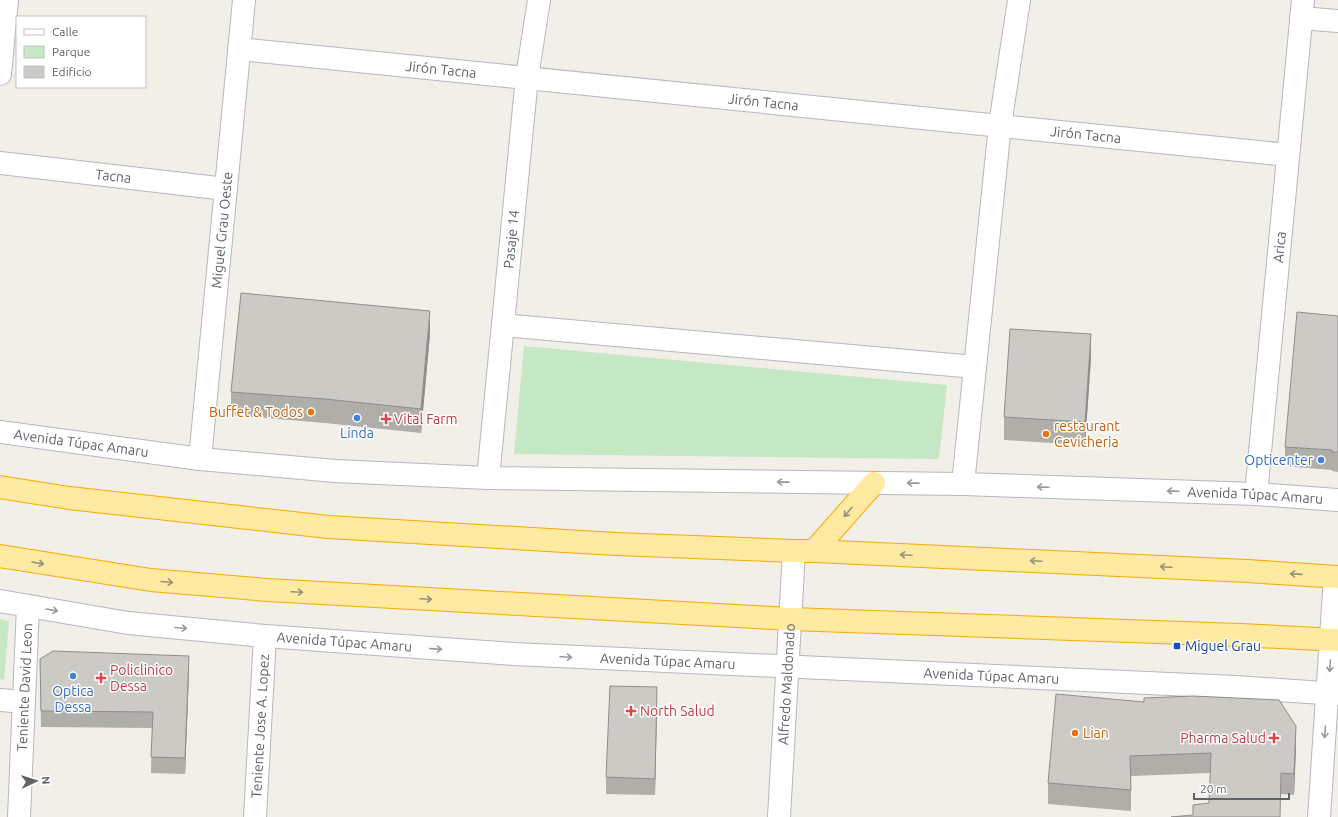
<svg xmlns="http://www.w3.org/2000/svg" width="1338" height="817" viewBox="0 0 1338 817" font-family="Ubuntu,sans-serif">
  <style>
    .green { fill: #c5e8c5 }
    .lines { fill: none; stroke-linecap: round; stroke-linejoin: round }
    .minor-casing { stroke: #b5b8bc; stroke-width: 24 }
    .tertiary-casing { stroke: #b5b8bc; stroke-width: 24 }
    .trunk-casing { stroke: #f9ab00; stroke-width: 24 }
    .minor { stroke: #fff; stroke-width: 22 }
    .tertiary { stroke: #fff; stroke-width: 22 }
    .trunk { stroke: #feeaa1; stroke-width: 22 }
    .wall { fill: #afaea9 }
    .shaded-wall { fill: #8f8d8a }
    .building { fill: #cccac5; stroke: #8f8d8a }
    .oneway { stroke: #979a9d }
    .oneway2 { stroke: #97927c }
    .food-dot { fill: #e8710a; stroke: #fff; stroke-width: 1.5 }
    .shop-dot { fill: #3f7fe0; stroke: #fff; stroke-width: 1.5 }
    .health-dot { fill: #e0444e; stroke: #fff; stroke-width: 1.5 }
    .transit-dot { fill: #1a4fb4; stroke: #fff; stroke-width: 1.5 }
    .labels { text-anchor: middle; dominant-baseline: central; stroke-width: 3; stroke-linejoin: round; paint-order: stroke }
    .street-label { font-size: 14px; fill: #5f6368; stroke: #fff }
    .food-label { font-size: 14px; fill: #c56008; stroke: #fff; text-anchor: start }
    .health-label { font-size: 14px; fill: #be3a42; stroke: #fff; text-anchor: start }
    .shop-label { font-size: 14px; fill: #366cbe; stroke: #fff }
    .transit-label { font-size: 14px; fill: #164399; stroke: #fff; text-anchor: start }
  </style>
  <rect width="100%" height="100%" fill="#f1efe8"/>
  <g class="green">
    <path d="M 524,346 L 947,385 L 939,459 L 514,454 Z"/>
    <path d="M 0,619 L 9,621 L 4,680 L 0,679 Z"/>
  </g>
  <g class="lines">
    <defs>
      <g id="minor">
        <path d="M 1301,18 L 1338,21"/>
        <path id="s1" d="M 239,49 L 1288,155"/>
        <path d="M 0,74 L 7,0"/>
        <path id="s2" d="M 0,163 L 226,189"/>
        <path d="M 503,325 L 975,367"/>
        <path id="s3" d="M 200,459 L 244,0"/>
        <path id="s4" d="M 488,478 L 527,77 L 539,0"/>
        <path d="M 963,484 L 1000,125 L 1019,0"/>
        <path id="s5" d="M 1256,494 L 1303,0"/>
        <path d="M 0,700 L 24,702"/>
        <path id="s6" d="M 19,817 L 28,606"/>
        <path id="s7" d="M 255,817 L 265,636"/>
        <path id="s8" d="M 779,817 L 794,551"/>
      </g>
      <g id="tertiary">
        <path id="s9" d="M 0,432 L 200,459 L 335,471 L 488,478 L 963,484 L 1256,494 L 1338,500"/>
        <path id="s10" d="M 0,601 L 128,623 L 265,636 L 514,654 L 1235,687 L 1338,694"/>
        <path d="M 1319,817 L 1335,577"/>
      </g>
      <g id="trunk">
        <path d="M 0,487 L 69,498 L 328,527 L 616,544 L 794,551 L 814,551 L 1247,571 L 1338,577"/>
        <path d="M 814,551 L 874,483"/>
        <path d="M 0,556 L 151,580 L 267,590 L 790,619 L 1240,635 L 1338,640"/>
      </g>
    </defs>
    <use href="#minor" class="minor-casing"/>
    <use href="#tertiary" class="tertiary-casing"/>
    <use href="#trunk" class="trunk-casing"/>
    <use href="#minor" class="minor"/>
    <use href="#tertiary" class="tertiary"/>
    <use href="#trunk" class="trunk"/>
  </g>
  <g class="wall">
    <path d="M 1338,316 L 1338,472 L 1332,471 L 1332,470 L 1285,466 L 1285,447 Z"/>
    <path d="M 430,334 L 421,433 L 325,423 L 231,415 L 231,392 Z"/>
    <path d="M 1091,358 L 1085,445 L 1004,440 L 1004,417 Z"/>
    <path d="M 40,659 L 189,672 L 185,774 L 151,773 L 152,728 L 41,727 Z"/>
    <path d="M 1144,702 L 1296,747 L 1294,795 L 1281,794 L 1193,815 L 1209,803 L 1210,773 L 1131,776 L 1131,811 L 1048,804 L 1048,783 Z"/>
    <path d="M 657,704 L 655,795 L 606,794 L 606,777 Z"/>
  </g>
  <g class="shaded-wall">
    <path d="M 430,311 L 430,334 L 421,433 L 421,409 Z"/>
    <path d="M 1091,334 L 1091,358 L 1085,445 L 1085,422 Z"/>
    <path d="M 189,656 L 189,672 L 185,774 L 185,758 Z"/>
    <path d="M 657,687 L 657,704 L 655,795 L 655,779 Z"/>
    <path d="M 1296,726 L 1296,747 L 1294,795 L 1294,774 Z"/>
  </g>
  <g class="building">
    <path d="M 241,293 L 430,311 L 421,409 L 325,399 L 231,392 Z"/>
    <path d="M 1297,312 L 1338,316 L 1338,452 L 1332,452 L 1332,450 L 1285,447 Z"/>
    <path d="M 1010,329 L 1091,334 L 1085,422 L 1004,417 Z"/>
    <path d="M 53,651 L 189,656 L 185,758 L 151,757 L 153,712 L 41,711 L 40,659 Z"/>
    <path d="M 610,686 L 657,687 L 655,779 L 606,777 Z"/>
    <path d="M 1056,694 L 1144,702 L 1144,698 L 1193,696 L 1279,700 L 1296,726 L 1294,774 L 1281,773 L 1280,817 L 1171,817 L 1193,815 L 1193,805 L 1209,803 L 1211,753 L 1130,756 L 1131,790 L 1048,783 Z"/>
  </g>
  <defs><path id="oneway-shaft" d="M-6 0H5M1.5-3L5.5 0L1.5 3" fill="none" stroke-width="1.6" stroke-linecap="round" stroke-linejoin="round"/></defs>
  <g class="oneway">
    <use href="#oneway-shaft" transform="translate(783 482) rotate(-179)"/>
    <use href="#oneway-shaft" transform="translate(913 483) rotate(-179)"/>
    <use href="#oneway-shaft" transform="translate(1043 487) rotate(-178)"/>
    <use href="#oneway-shaft" transform="translate(1173 491) rotate(-178)"/>
    <use href="#oneway-shaft" transform="translate(52 610) rotate(10)"/>
    <use href="#oneway-shaft" transform="translate(181 628) rotate(5)"/>
    <use href="#oneway-shaft" transform="translate(436 649) rotate(4)"/>
    <use href="#oneway-shaft" transform="translate(566 657) rotate(3)"/>
    <use href="#oneway-shaft" transform="translate(1330 666) rotate(94)"/>
    <use href="#oneway-shaft" transform="translate(1325 732) rotate(94)"/>
  </g>
  <g class="oneway2">
    <use href="#oneway-shaft" transform="translate(848 512) rotate(131)"/>
    <use href="#oneway-shaft" transform="translate(906 555) rotate(-177)"/>
    <use href="#oneway-shaft" transform="translate(1036 561) rotate(-177)"/>
    <use href="#oneway-shaft" transform="translate(38 563) rotate(10)"/>
    <use href="#oneway-shaft" transform="translate(1166 567) rotate(-177)"/>
    <use href="#oneway-shaft" transform="translate(1296 574) rotate(-176)"/>
    <use href="#oneway-shaft" transform="translate(167 582) rotate(5)"/>
    <use href="#oneway-shaft" transform="translate(297 592) rotate(3)"/>
    <use href="#oneway-shaft" transform="translate(426 599) rotate(3)"/>
  </g>
  <g class="food-dot">
    <circle cx="311" cy="412" r="4"/>
    <circle cx="1046" cy="434" r="4"/>
    <circle cx="1075" cy="733" r="4"/>
  </g>
  <g class="shop-dot">
    <circle cx="357" cy="418" r="4"/>
    <circle cx="1321" cy="460" r="4"/>
    <circle cx="73" cy="676" r="4"/>
  </g>
  <g class="health-dot">
    <path d="M384 413h4v4h4v4h-4v4h-4v-4h-4v-4h4z"/>
    <path d="M99 672h4v4h4v4h-4v4h-4v-4h-4v-4h4z"/>
    <path d="M629 705h4v4h4v4h-4v4h-4v-4h-4v-4h4z"/>
    <path d="M1272 732h4v4h4v4h-4v4h-4v-4h-4v-4h4z"/>
  </g>
  <rect class="transit-dot" x="1173" y="642" width="8" height="8" rx="2"/>
  <g class="labels">
    <g class="street-label">
      <text stroke="none"><textPath href="#s1" startOffset="203">Jirón Tacna</textPath></text>
      <text stroke="none"><textPath href="#s1" startOffset="527">Jirón Tacna</textPath></text>
      <text stroke="none"><textPath href="#s1" startOffset="851">Jirón Tacna</textPath></text>
      <text stroke="none"><textPath href="#s2" startOffset="114">Tacna</textPath></text>
      <text stroke="none"><textPath href="#s3" startOffset="230">Miguel Grau Oeste</textPath></text>
      <text stroke="none"><textPath href="#s4" startOffset="240">Pasaje 14</textPath></text>
      <text stroke="none"><textPath href="#s5" startOffset="248">Arica</textPath></text>
      <text stroke="none"><textPath href="#s9" startOffset="82">Avenida Túpac Amaru</textPath></text>
      <text stroke="none"><textPath href="#s9" startOffset="1258">Avenida Túpac Amaru</textPath></text>
      <text stroke="none"><textPath href="#s10" startOffset="347">Avenida Túpac Amaru</textPath></text>
      <text stroke="none"><textPath href="#s10" startOffset="671">Avenida Túpac Amaru</textPath></text>
      <text stroke="none"><textPath href="#s10" startOffset="995">Avenida Túpac Amaru</textPath></text>
      <text stroke="none"><textPath href="#s8" startOffset="133">Alfredo Maldonado</textPath></text>
      <text stroke="none"><textPath href="#s6" startOffset="130">Teniente David Leon</textPath></text>
      <text stroke="none"><textPath href="#s7" startOffset="91">Teniente Jose A. Lopez</textPath></text>
    </g>
    <g class="food-label">
      <text x="303" y="412" text-anchor="end">Buffet &amp; Todos</text>
      <text x="1054" y="426">restaurant<tspan x="1054" dy="16">Cevicheria</tspan></text>
      <text x="1083" y="733">Lian</text>
    </g>
    <g class="health-label">
      <text x="394" y="419">Vital Farm</text>
      <text x="110" y="670">Policlinico<tspan x="110" dy="16">Dessa</tspan></text>
      <text x="640" y="711">North Salud</text>
      <text x="1266" y="738" text-anchor="end">Pharma Salud</text>
    </g>
    <g class="shop-label">
      <text x="357" y="433">Linda</text>
      <text x="1313" y="460" text-anchor="end">Opticenter</text>
      <text x="73" y="691">Optica<tspan x="73" dy="16">Dessa</tspan></text>
    </g>
    <g class="transit-label">
      <text x="1185" y="646">Miguel Grau</text>
    </g>
  </g>
  <rect x="16" y="16" width="130" height="72" fill="#ffffff" stroke="#bfc1c3"/>
  <rect x="24" y="29" width="20" height="6" fill="#ffffff" stroke="#bfc1c3"/>
  <text x="52" y="36" font-size="12" fill="#5f6368">Calle</text>
  <rect x="24" y="46" width="20" height="12" fill="#c5e8c5" stroke="#bfc1c3"/>
  <text x="52" y="56" font-size="12" fill="#5f6368">Parque</text>
  <rect x="24" y="66" width="20" height="12" fill="#cccac5" stroke="#bfc1c3"/>
  <text x="52" y="76" font-size="12" fill="#5f6368">Edificio</text>
  <g transform="translate(36 781) rotate(86)" stroke="#ffffff" stroke-width="3" paint-order="stroke">
  <path d="M0-3L7 15L0 10L-7 15Z" fill="#5f6368"/>
  <text y="-6" font-size="11" font-weight="bold" text-anchor="middle" fill="#5f6368">N</text>
  </g>
  <path d="M1194 793v6h95v-6" fill="none" stroke="#5f6368" stroke-width="2"/>
  <text x="1200" y="793" font-size="12" fill="#5f6368" stroke="#ffffff" stroke-width="3" paint-order="stroke">20 m</text>
</svg>
